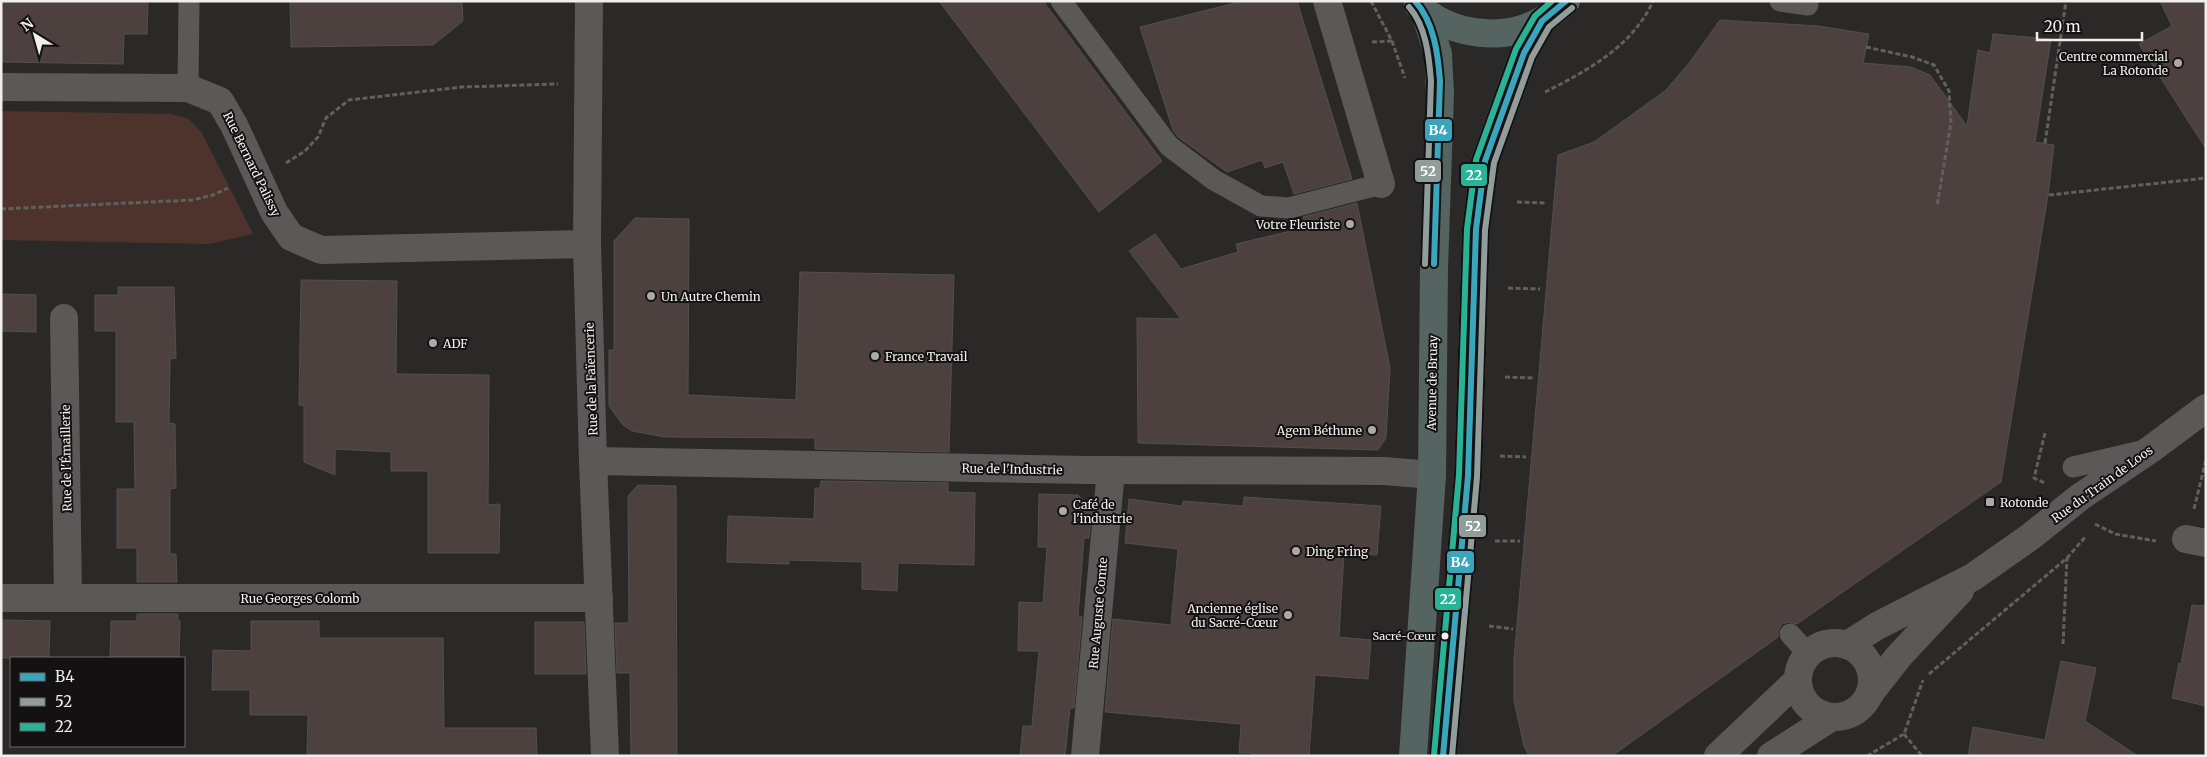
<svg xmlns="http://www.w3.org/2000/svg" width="2207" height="757" viewBox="0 0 2207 757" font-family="Merriweather,serif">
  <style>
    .green { fill: #4e332d }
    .building { fill: #4c413f; stroke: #51504f }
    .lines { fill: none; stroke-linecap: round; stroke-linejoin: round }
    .path { stroke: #61605f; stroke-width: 3; stroke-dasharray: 5 2.5; stroke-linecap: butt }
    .lane { stroke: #5a5958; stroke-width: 21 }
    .street { stroke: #5a5958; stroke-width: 28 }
    .secondary { stroke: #5a5958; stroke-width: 28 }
    .primary { stroke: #556361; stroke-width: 28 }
    .bus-1-casing { stroke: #131111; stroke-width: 10 }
    .bus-2-casing { stroke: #131111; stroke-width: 10 }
    .bus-3-casing { stroke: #131111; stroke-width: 10 }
    .bus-1 { stroke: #3aa6bd; stroke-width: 6 }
    .bus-2 { stroke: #919d9a; stroke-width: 6 }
    .bus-3 { stroke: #2ab297; stroke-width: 6 }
    .poi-dot { fill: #acaaa9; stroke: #131111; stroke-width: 2 }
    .bus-dot { fill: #f1efee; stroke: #131111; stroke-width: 2 }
    .labels { text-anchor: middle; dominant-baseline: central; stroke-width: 4; stroke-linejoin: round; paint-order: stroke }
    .bus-label { font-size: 11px; fill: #f1efee; stroke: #131111; text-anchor: end }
    .poi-label { font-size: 12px; fill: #f1efee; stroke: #131111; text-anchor: start }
    .street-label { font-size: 12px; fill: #f1efee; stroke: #131111 }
    .line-badge { stroke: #131111; stroke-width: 2 }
    .badge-label { font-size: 14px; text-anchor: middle; font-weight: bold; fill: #fff }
  </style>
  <rect width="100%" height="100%" fill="#2b2928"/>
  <path class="green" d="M 1,111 L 171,114 L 189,119 L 202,133 L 253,234 L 209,244 L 1,240 Z"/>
  <g class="building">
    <path d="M 1,1 L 148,1 L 147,34 L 124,34 L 123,64 L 1,62 Z"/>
    <path d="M 290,1 L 462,1 L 463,21 L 433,45 L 291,47 Z"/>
    <path d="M 939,1 L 1043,1 L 1162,161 L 1099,212 Z"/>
    <path d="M 1243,1 L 1297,1 L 1352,179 L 1294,194 L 1283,162 L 1265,168 L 1262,160 L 1227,172 L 1178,137 L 1173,130 L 1140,27 Z"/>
    <path d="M 2160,1 L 2206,1 L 2206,149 L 2139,44 L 2172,26 Z"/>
    <path d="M 1720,20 L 1818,26 L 1869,34 L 1863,63 L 1911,67 L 1930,75 L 1967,126 L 1978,50 L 1990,53 L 1993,34 L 2051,39 L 2035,142 L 2054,145 L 2048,195 L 2001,482 L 1797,624 L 1788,622 L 1782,624 L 1778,631 L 1778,637 L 1612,756 L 1529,756 L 1524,746 L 1514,701 L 1514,659 L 1558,155 L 1594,142 L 1665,91 L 1690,62 Z"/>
    <path d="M 1357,203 L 1390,368 L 1386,438 L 1378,450 L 1138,443 L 1137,318 L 1181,319 L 1129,251 L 1155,234 L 1181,269 L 1238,252 L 1236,244 L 1291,231 L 1290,224 L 1304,221 L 1303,217 Z"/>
    <path d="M 635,218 L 689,219 L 688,395 L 796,400 L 800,272 L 954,275 L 949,452 L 815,449 L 815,438 L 665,437 L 632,431 L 623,425 L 609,406 L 609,350 L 614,350 L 614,241 Z"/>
    <path d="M 301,280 L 397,281 L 396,374 L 489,375 L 488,505 L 500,504 L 499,553 L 428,553 L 428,471 L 391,471 L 391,452 L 335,449 L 335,475 L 304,462 L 304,406 L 299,405 Z"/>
    <path d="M 118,287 L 174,287 L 176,358 L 170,359 L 169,423 L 175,424 L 176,488 L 170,489 L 170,554 L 176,554 L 177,582 L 137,582 L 137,548 L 117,548 L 117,489 L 135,489 L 134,422 L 116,422 L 116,331 L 95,331 L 95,295 L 118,295 Z"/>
    <path d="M 1,294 L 36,295 L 36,332 L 1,331 Z"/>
    <path d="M 821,481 L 948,483 L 948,492 L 975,493 L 974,565 L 898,563 L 897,591 L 862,589 L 862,562 L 789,560 L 789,564 L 727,562 L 728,516 L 814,519 L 815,488 L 820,488 Z"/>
    <path d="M 638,485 L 676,486 L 677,756 L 631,756 L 630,673 L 617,673 L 615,623 L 629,623 L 628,496 Z"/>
    <path d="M 1039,494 L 1078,495 L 1092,511 L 1089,538 L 1084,538 L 1078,616 L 1082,617 L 1074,708 L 1070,708 L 1065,756 L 1020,756 L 1023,726 L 1032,726 L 1039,651 L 1018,651 L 1019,602 L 1043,603 L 1047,547 L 1038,547 Z"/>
    <path d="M 1244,497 L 1381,506 L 1377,555 L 1344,553 L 1339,637 L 1371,640 L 1368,679 L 1315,675 L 1309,756 L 1252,756 L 1252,753 L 1239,753 L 1241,724 L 1105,712 L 1113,619 L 1171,625 L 1178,549 L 1125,543 L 1129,499 L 1182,506 L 1183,501 L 1243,506 Z"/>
    <path d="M 2192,605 L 2206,606 L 2206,706 L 2172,698 L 2179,663 L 2181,664 Z"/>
    <path d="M 137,614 L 178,614 L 178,621 L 180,621 L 179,658 L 110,658 L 111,621 L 137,621 Z"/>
    <path d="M 1,620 L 50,621 L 49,658 L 1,658 Z"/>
    <path d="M 251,621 L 319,621 L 319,638 L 443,638 L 444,728 L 536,728 L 537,756 L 307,756 L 308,715 L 250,715 L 250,690 L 212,690 L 213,650 L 251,651 Z"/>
    <path d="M 535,622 L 584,622 L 586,674 L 535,674 Z"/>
    <path d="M 2061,661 L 2096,668 L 2085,721 L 2138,756 L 1968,756 L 1973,727 L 2045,740 Z"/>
  </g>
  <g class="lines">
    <g class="path">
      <path d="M 1371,1 L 1392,41 L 1405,78"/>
      <path d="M 1372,42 L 1392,41"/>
      <path d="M 1866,47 L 1912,57 L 1934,65 L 1949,91 L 1951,123 L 1937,206"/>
      <path d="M 1545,92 C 1587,71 1633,46 1653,1"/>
      <path d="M 2045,143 L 2066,1"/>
      <path d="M 286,163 L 305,151 L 318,137 L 326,118 L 349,100 L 462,87 L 558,84"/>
      <path d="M 2049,195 L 2206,178"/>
      <path d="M 1517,202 L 1547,203"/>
      <path d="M 1,209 L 192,200 L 213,195 L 228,188"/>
      <path d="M 1508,288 L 1540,289"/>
      <path d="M 1505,377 L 1533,378"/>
      <path d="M 2045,433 L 2034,478 L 2045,483"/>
      <path d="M 1500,456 L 1526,457"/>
      <path d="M 2194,509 L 2206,460"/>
      <path d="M 2095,524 L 2115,534 L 2156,541"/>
      <path d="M 1495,541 L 1520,541"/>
      <path d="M 1489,626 L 1513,629"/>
      <path d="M 2063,644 L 2067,558"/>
      <path d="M 1929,674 L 2067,558 L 2086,536"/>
      <path d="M 1904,734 L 1922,756"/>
      <path d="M 1867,756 L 1904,734 L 1923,680"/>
    </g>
    <g class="lane">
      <path d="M 1061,1 L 1169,146 L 1214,180 L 1261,206 L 1289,208 L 1381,184"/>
      <path d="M 1780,1 L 1808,5"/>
      <path d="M 188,88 L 189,1"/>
      <path d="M 2073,467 L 2141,451"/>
      <path d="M 1790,634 L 1809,655"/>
    </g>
    <g class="street">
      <path d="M 589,1 L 587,244 L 593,461 L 605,756"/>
      <path d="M 1327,1 L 1381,184"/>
      <path d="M 1,87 L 188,88 L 220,101 L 234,125 L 274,212 L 291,237 L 321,250 L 587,244"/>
      <path d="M 64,318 L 68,598"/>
      <path d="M 593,461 L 1087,470 L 1384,471 L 1432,475"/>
      <path d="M 2186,539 L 2206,543"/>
      <path d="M 1,598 L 599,598"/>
      <path d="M 1085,756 L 1111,470"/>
    </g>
    <g class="secondary">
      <circle cx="1835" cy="680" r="37"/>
      <path d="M 1847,645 L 1877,626 L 1973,577 L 2030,537 L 2080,497 L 2151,449 L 2206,408"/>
      <path d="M 1870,693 L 1899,656 L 1960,591"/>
      <path d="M 1718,756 L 1798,680"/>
      <path d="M 1771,756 L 1832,717"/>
    </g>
    <g class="primary">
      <path d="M 1418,5 C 1450,36 1503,42 1541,21 C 1550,16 1558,8 1566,1"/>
      <path d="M 1413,756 L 1432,475 L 1434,268 L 1440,94 L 1438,54 L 1425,12"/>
      <path d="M 1443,756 L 1468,476 L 1476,229 L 1485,161 L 1524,53 L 1542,21"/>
    </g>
    <defs>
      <g id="bus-1">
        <path d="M 1415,1 C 1434,22 1438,54 1440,81 L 1434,264"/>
        <path d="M 1443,756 L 1468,476 L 1476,229 L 1485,161 L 1524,53 L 1542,21 L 1566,1"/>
      </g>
      <g id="bus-2">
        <path d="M 1409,7 C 1426,26 1429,56 1431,81 L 1425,264"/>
        <path d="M 1452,756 L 1477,477 L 1485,230 L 1494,163 L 1532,57 L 1549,27 L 1572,8"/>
      </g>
      <path id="bus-3" d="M 1434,755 L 1459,475 L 1467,229 L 1476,160 L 1516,49 L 1535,16 L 1552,1"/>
    </defs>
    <use href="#bus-1" class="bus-1-casing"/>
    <use href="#bus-2" class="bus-2-casing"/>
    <use href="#bus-3" class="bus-3-casing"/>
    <use href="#bus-1" class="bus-1"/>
    <use href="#bus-2" class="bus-2"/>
    <use href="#bus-3" class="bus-3"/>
  </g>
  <g class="poi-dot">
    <circle cx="2178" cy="63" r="5"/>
    <circle cx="1350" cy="224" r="5"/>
    <circle cx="651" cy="296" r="5"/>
    <circle cx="433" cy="343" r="5"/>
    <circle cx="875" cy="356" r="5"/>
    <circle cx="1372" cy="430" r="5"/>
    <rect x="1985" y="497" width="10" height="10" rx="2.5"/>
    <circle cx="1063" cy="511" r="5"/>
    <circle cx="1296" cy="551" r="5"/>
    <circle cx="1288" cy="615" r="5"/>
  </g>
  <circle class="bus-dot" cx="1445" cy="636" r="4.5"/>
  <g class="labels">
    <g class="bus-label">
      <text x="1436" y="636">Sacré-Cœur</text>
    </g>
    <g class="poi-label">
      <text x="2168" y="56" text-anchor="end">Centre commercial<tspan x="2168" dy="14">La Rotonde</tspan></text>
      <text x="1340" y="224" text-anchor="end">Votre Fleuriste</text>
      <text x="661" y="296">Un Autre Chemin</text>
      <text x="443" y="343">ADF</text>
      <text x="885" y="356">France Travail</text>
      <text x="1362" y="430" text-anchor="end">Agem Béthune</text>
      <text x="2000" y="502">Rotonde</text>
      <text x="1073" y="504">Café de<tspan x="1073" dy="14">l'industrie</tspan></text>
      <text x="1306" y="551">Ding Fring</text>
      <text x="1278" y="608" text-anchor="end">Ancienne église<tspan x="1278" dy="14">du Sacré-Cœur</tspan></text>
    </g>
    <g class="street-label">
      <text transform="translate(252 164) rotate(64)">Rue Bernard Palissy</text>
      <text transform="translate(591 379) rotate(-92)">Rue de la Faïencerie</text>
      <text transform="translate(1432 383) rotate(-89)">Avenue de Bruay</text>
      <text transform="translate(66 458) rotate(-91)">Rue de l'Émaillerie</text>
      <text transform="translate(1012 469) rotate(1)">Rue de l'Industrie</text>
      <text transform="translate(2102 484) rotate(-36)">Rue du Train de Loos</text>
      <text x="300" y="598">Rue Georges Colomb</text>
      <text transform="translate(1098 613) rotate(-85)">Rue Auguste Comte</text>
    </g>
  </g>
  <g class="line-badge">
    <rect x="1424" y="118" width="29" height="24" rx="5" fill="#3aa6bd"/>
    <rect x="1414" y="159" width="28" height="24" rx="5" fill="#919d9a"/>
    <rect x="1460" y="163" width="28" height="24" rx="5" fill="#2ab297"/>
    <rect x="1458" y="514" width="29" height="24" rx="5" fill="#919d9a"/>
    <rect x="1446" y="550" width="29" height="24" rx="5" fill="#3aa6bd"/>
    <rect x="1434" y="587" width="28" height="24" rx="5" fill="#2ab297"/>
  </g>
  <g class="badge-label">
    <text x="1438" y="135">B4</text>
    <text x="1428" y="176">52</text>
    <text x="1474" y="180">22</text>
    <text x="1473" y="531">52</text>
    <text x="1460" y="567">B4</text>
    <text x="1448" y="604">22</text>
  </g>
  <rect width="2207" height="757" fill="none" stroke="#f1efee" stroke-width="5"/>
  <rect x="10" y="657" width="175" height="90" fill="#131111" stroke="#6c6a69"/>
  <rect x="20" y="673" width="25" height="8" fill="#3aa6bd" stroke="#6c6a69"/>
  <text x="55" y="682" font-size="15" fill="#f1efee">B4</text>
  <rect x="20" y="698" width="25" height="8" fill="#919d9a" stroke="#6c6a69"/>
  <text x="55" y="707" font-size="15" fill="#f1efee">52</text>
  <rect x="20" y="723" width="25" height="8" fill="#2ab297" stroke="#6c6a69"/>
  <text x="55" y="732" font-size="15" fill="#f1efee">22</text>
  <g transform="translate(35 35) rotate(323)" stroke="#131111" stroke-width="4" paint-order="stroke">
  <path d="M0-4L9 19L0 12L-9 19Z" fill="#f1efee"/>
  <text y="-8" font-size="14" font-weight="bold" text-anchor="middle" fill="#f1efee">N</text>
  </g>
  <path d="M2037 32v8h105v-8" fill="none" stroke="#f1efee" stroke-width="2.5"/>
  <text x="2044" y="32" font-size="15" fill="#f1efee" stroke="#131111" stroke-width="4" paint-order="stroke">20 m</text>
</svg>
